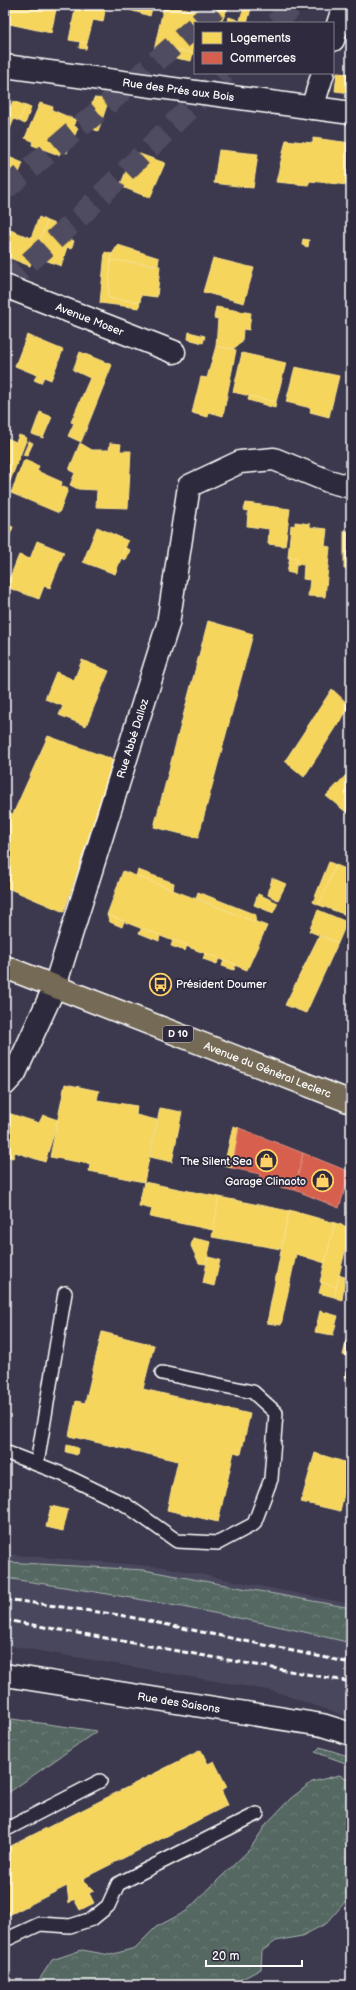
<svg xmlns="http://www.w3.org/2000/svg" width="356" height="1990" viewBox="0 0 356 1990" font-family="'Balsamiq Sans',sans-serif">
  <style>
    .built { fill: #49465d }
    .grass { fill: url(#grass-dots); stroke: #aab4b0 }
    .forest { fill: url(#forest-crowns); stroke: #aab4b0 }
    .homes { fill: #f6d55c; stroke: #f9e28d }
    .shops { fill: #d6604d; stroke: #e29082 }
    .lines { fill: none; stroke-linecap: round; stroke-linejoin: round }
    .motorway-tunnel { stroke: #504c60; stroke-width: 22; stroke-dasharray: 22 11; stroke-linecap: butt }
    .service-casing { stroke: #fff; stroke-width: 16 }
    .minor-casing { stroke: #fff; stroke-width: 25 }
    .primary-casing { stroke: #fff; stroke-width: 25 }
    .service { stroke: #2f2a3d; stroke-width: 13 }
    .minor { stroke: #2f2a3d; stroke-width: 22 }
    .primary { stroke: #756a55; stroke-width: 22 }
    .rail { stroke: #fff; stroke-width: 3; stroke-dasharray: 6 3; stroke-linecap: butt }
    .labels { text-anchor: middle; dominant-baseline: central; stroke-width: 4; stroke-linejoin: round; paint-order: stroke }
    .shield { fill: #2f2a3d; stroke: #c1bfc5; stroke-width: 1 }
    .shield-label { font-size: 10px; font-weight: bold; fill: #fff }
    .street-label { font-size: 11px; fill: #fff; stroke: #2f2a3d }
    .poi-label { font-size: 11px; fill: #fff; stroke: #2f2a3d; text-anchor: end }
  </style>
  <defs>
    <pattern id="grass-dots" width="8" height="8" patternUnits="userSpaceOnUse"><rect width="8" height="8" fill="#546862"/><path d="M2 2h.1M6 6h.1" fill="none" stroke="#6e7f7a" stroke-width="1.8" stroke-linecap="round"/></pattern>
    <pattern id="forest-crowns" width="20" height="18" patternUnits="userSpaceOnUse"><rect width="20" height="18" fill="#546862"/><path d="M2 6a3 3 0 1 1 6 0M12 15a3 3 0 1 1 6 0" fill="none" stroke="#6e7f7a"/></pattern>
  </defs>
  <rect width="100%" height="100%" fill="#3c384e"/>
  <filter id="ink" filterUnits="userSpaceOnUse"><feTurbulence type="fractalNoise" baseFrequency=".025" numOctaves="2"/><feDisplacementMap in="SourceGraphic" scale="8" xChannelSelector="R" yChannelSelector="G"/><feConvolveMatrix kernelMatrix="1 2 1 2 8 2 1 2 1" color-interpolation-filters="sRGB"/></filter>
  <g filter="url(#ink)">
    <path class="built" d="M 5,1554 L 164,1567 L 351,1604 L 351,1718 L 273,1691 L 5,1645 Z"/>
    <path class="grass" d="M 320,1747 L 351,1757 L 351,1765 L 315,1752 Z"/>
    <g class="forest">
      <path d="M 5,1562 L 144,1570 L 351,1608 L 351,1643 C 237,1615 121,1595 5,1578 Z"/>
      <path d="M 5,1718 L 97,1731 L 5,1795 Z"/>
      <path d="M 339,1775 L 351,1780 L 351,1904 L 345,1902 L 327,1923 L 302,1936 L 276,1941 L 262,1951 L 261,1969 L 231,1985 L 42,1985 L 39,1980 L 52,1960 L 82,1950 L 110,1955 L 135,1948 L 156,1927 L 185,1912 L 250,1849 L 267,1823 L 290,1799 L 312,1782 Z"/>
    </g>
    <g class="homes">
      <path d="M 5,5 L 57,5 L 51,33 L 5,23 Z"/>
      <path d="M 76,5 L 106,5 L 103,22 L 93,20 L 87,43 L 69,40 Z"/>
      <path d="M 113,5 L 153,5 L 150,16 Z"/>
      <path d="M 164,5 L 202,12 L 205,5 L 229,5 L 221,23 L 214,23 L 201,18 L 200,23 L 195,23 L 193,53 L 155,46 Z"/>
      <path d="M 244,5 L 252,5 L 247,23 L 227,23 L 229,17 L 240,21 Z"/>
      <path d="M 80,42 L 87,43 L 86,49 L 79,48 Z"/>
      <path d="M 155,46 L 193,53 L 191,61 L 154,54 Z"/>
      <path d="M 337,73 L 351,74 L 351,93 L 335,91 Z"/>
      <path d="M 94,98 L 109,99 L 102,120 L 88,115 Z"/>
      <path d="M 13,101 L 26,106 L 19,121 L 14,119 L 5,141 L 5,113 L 7,114 Z"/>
      <path d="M 40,103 L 53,107 L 52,110 L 76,120 L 74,126 L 78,128 L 67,153 L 61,151 L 59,155 L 32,145 L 33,141 L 25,138 Z"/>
      <path d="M 26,106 L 31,108 L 25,124 L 19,121 Z"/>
      <path d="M 88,115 L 102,120 L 98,131 L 84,126 Z"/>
      <path d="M 313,138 L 351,143 L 348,185 L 310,181 L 308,185 L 276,182 L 286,140 L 313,143 Z"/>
      <path d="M 219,150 L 258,154 L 253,188 L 214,183 Z"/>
      <path d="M 134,152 L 165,163 L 150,198 L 120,186 Z"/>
      <path d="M 11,158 L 23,163 L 12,190 L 5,187 L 5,172 Z"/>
      <path d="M 39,217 L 47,221 L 30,266 L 5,256 L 5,228 L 31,238 Z"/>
      <path d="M 47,221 L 73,231 L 70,239 L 74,241 L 71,249 L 67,247 L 61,266 L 34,256 Z"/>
      <path d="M 303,239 L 309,240 L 308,247 L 302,245 Z"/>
      <path d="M 118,245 L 159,258 L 158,265 L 111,260 L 112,254 Z"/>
      <path d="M 105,252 L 112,254 L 108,298 L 140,302 L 139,308 L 100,303 Z"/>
      <path d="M 213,258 L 254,268 L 244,303 L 203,292 Z"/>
      <path d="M 111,260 L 160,266 L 157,297 L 141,295 L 140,302 L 108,298 Z"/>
      <path d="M 216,307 L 251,313 L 249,330 L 243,329 L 242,342 L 233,349 L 216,346 L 218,319 L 214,318 Z"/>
      <path d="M 189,332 L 205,336 L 203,343 L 188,339 Z"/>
      <path d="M 27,335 L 63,350 L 51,380 L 44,377 L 41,383 L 34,380 L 37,375 L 15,366 Z"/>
      <path d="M 216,346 L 236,350 L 223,416 L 209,412 L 208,417 L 192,413 L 201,377 L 207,378 Z"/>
      <path d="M 80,352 L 112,365 L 81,442 L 68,436 L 74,423 L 71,422 L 90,378 L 73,370 Z"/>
      <path d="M 242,353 L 286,363 L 276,402 L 233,392 Z"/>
      <path d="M 295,367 L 339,376 L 329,417 L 310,412 L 311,408 L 286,402 Z"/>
      <path d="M 249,396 L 276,402 L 275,408 L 248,400 Z"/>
      <path d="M 40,412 L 52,417 L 43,438 L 32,434 Z"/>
      <path d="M 348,415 L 351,415 L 351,450 L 350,450 Z"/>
      <path d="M 19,435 L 27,438 L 6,491 L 5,441 L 7,438 L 16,442 Z"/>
      <path d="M 29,441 L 33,443 L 27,456 L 23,455 Z"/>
      <path d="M 80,443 L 92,450 L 109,450 L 110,443 L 121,444 L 120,451 L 131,451 L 128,508 L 96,507 L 97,490 L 78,489 L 70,485 L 75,473 L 69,470 Z"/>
      <path d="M 24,460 L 39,466 L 37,471 L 62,482 L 61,486 L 68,489 L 59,513 L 11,493 Z"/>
      <path d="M 246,503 L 290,509 L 285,546 L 268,544 L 269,529 L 247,526 L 248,511 L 244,510 Z"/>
      <path d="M 295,522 L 310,524 L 310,527 L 327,529 L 325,546 L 330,547 L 325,597 L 308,596 L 310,580 L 303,579 L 304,565 L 297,564 L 297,558 L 288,558 L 291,525 L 295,526 Z"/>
      <path d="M 5,524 L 13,527 L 7,543 L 5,542 Z"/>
      <path d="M 97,527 L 128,541 L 115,574 L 83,562 Z"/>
      <path d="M 344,531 L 351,531 L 351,586 L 347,586 L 348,568 L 344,569 Z"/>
      <path d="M 37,541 L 64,552 L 50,588 L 44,586 L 39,599 L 6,587 L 19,555 L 30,559 Z"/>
      <path d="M 125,548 L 130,550 L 126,560 L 120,558 Z"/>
      <path d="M 290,557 L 297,558 L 295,574 L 287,572 Z"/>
      <path d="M 208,621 L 253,634 L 198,838 L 154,827 Z"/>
      <path d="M 82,660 L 109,671 L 86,726 L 59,715 L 63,706 L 45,699 L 56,672 L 74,680 Z"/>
      <path d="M 332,689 L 350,706 L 304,777 L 285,761 Z"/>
      <path d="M 48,736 L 114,760 L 64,912 L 5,887 L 5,812 L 13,814 Z"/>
      <path d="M 351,770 L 351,816 L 326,796 Z"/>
      <path d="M 329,862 L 336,865 L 319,905 L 313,902 Z"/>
      <path d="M 336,865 L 351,871 L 351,913 L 349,916 L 319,905 Z"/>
      <path d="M 138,870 L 174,883 L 173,890 L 136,876 Z"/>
      <path d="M 123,871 L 267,926 L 247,970 L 107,915 Z"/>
      <path d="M 272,878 L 286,884 L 278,900 L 268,895 Z"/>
      <path d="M 198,892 L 256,915 L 255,922 L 196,898 Z"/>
      <path d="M 258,894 L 278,903 L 273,913 L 254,905 Z"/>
      <path d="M 318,910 L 347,922 L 338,943 L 309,931 Z"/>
      <path d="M 107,915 L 124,921 L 122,927 L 110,922 Z"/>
      <path d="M 142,928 L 160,935 L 159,941 L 139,933 Z"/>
      <path d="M 319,936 L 338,943 L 306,1013 L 285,1005 Z"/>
      <path d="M 173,940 L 187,945 L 185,951 L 171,946 Z"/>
      <path d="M 205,953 L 219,958 L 217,964 L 203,959 Z"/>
      <path d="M 224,960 L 236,964 L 234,970 L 222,966 Z"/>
      <path d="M 65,1084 L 99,1091 L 97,1100 L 137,1106 L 136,1115 L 157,1120 L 144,1182 L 89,1171 L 90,1164 L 50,1157 Z"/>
      <path d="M 160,1108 L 182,1112 L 172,1162 L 150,1157 Z"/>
      <path d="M 8,1113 L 39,1123 L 43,1115 L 58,1120 L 45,1162 L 15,1152 L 13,1158 L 5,1156 L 5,1121 Z"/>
      <path d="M 233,1126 L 239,1128 L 232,1168 L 224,1166 Z"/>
      <path d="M 144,1182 L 219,1197 L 213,1230 L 150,1217 L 152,1209 L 139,1206 Z"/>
      <path d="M 219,1197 L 289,1211 L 281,1249 L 212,1237 Z"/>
      <path d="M 289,1210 L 335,1223 L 325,1263 L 296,1254 L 281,1325 L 267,1323 Z"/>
      <path d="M 335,1223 L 351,1228 L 336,1287 L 320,1282 Z"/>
      <path d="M 193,1238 L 211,1242 L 206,1264 L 199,1263 L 191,1246 Z"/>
      <path d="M 208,1257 L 220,1260 L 214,1286 L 203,1283 Z"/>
      <path d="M 339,1275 L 345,1277 L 342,1300 L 334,1297 Z"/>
      <path d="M 322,1282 L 336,1287 L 334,1297 L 319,1293 Z"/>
      <path d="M 320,1311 L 338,1316 L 333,1335 L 315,1332 Z"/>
      <path d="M 102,1332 L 154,1345 L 143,1389 L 250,1414 L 241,1454 L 234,1452 L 218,1522 L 167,1510 L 178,1461 L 69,1436 L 76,1401 L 85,1403 Z"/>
      <path d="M 348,1335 L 351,1336 L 351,1378 L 345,1377 L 350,1357 L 343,1355 Z"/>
      <path d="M 5,1371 L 10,1371 L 5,1397 Z"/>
      <path d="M 67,1445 L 78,1448 L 77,1455 L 66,1452 Z"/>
      <path d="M 315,1453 L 351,1464 L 340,1511 L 301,1502 Z"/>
      <path d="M 51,1506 L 68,1510 L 63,1531 L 46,1527 Z"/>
      <path d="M 201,1750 L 208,1764 L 214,1761 L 227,1787 L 221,1790 L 228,1805 L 82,1879 L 94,1891 L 89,1893 L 94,1903 L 80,1910 L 74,1899 L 69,1903 L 67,1886 L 5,1917 L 5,1849 Z"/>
    </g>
    <g class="shops">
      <path d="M 239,1128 L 303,1153 L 295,1190 L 258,1183 L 260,1174 L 232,1168 Z"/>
      <path d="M 303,1153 L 350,1172 L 339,1208 L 295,1190 Z"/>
    </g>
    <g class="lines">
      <g class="motorway-tunnel">
        <path d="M 199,23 L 220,5"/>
        <path d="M 276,23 L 294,5"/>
        <path d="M 5,189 L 105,106 L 195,27"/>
        <path d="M 5,284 L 76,220 L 225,73"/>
      </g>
      <defs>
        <g id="service">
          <path d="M 5,1452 L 62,1474 L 126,1505 L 177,1541 L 218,1543 L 254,1524 L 271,1479 L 276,1413 L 253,1392 L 162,1373"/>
          <path d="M 37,1464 L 65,1293"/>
          <path d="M 5,1830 L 100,1781"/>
          <path d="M 5,1940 L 40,1924 L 70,1926 L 92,1919 L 108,1906 L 118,1884 L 257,1814"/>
        </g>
        <g id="minor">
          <path d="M 333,40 L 344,5"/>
          <path id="s1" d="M 5,66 L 351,113"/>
          <path d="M 312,108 L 323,73"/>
          <path id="s2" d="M 5,286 L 174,352"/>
          <path id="s3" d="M 5,1084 L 15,1073 L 55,986 L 168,624 L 189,486 L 240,462 L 274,459 L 328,481 L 351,487"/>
          <path id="s4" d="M 5,1675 L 322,1725 L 351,1734"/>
        </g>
        <g id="primary">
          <path id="s5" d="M 5,967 L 351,1102"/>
        </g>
      </defs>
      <use href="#service" class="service-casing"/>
      <use href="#minor" class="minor-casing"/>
      <use href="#primary" class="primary-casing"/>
      <use href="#service" class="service"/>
      <use href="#minor" class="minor"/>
      <use href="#primary" class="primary"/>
      <g class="rail">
        <path d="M 5,1599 L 120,1615 L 351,1663"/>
        <path d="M 5,1620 L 351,1682"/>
      </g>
    </g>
  </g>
  <defs>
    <symbol id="bus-ring" viewBox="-11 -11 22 22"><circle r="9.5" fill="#2f2a3d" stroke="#ffd166" stroke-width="1.5"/><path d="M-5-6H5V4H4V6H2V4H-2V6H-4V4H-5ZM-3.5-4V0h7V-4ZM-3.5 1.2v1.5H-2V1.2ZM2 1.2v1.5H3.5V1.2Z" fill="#ffd166"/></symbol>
    <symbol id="shop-ring" viewBox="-11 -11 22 22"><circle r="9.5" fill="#2f2a3d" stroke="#ffd166" stroke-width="1.5"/><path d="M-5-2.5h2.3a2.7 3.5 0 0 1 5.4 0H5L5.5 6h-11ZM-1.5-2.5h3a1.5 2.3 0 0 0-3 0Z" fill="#ffd166"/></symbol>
  </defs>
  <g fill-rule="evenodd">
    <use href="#bus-ring" x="148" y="972" width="25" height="25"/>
    <use href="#shop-ring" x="254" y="1148" width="25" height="25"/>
    <use href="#shop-ring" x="310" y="1168" width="25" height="25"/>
  </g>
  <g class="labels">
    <rect class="shield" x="163" y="1026" width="30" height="16" rx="3"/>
    <g class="shield-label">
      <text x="178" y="1034">D 10</text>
    </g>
    <g class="street-label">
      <text stroke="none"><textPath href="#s1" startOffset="175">Rue des Prés aux Bois</textPath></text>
      <text stroke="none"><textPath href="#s2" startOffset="91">Avenue Moser</textPath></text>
      <text stroke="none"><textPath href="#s3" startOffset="370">Rue Abbé Dalloz</textPath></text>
      <text stroke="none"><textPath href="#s5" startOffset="282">Avenue du Général Leclerc</textPath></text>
      <text stroke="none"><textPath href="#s4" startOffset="176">Rue des Saisons</textPath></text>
    </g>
    <g class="poi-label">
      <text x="176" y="984" text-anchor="start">Président Doumer</text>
      <text x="252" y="1161">The Silent Sea</text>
      <text x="306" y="1181">Garage Clinaoto</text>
    </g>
  </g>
  <rect width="356" height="1990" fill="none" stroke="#2f2a3d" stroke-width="20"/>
  <rect x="10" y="10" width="336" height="1970" fill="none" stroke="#fff" stroke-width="1.5" filter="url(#ink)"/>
  <rect x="194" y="22" width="140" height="52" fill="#2f2a3d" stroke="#827f8b"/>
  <rect x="202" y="32" width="20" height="12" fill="#f6d55c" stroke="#827f8b"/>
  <text x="230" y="42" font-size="12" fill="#ffffff">Logements</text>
  <rect x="202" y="52" width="20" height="12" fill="#d6604d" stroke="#827f8b"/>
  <text x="230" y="62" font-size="12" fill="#ffffff">Commerces</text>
  <path d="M206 1960v6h96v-6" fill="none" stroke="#ffffff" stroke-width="2"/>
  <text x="212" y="1960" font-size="12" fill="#ffffff" stroke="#2f2a3d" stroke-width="3" paint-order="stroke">20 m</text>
</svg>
